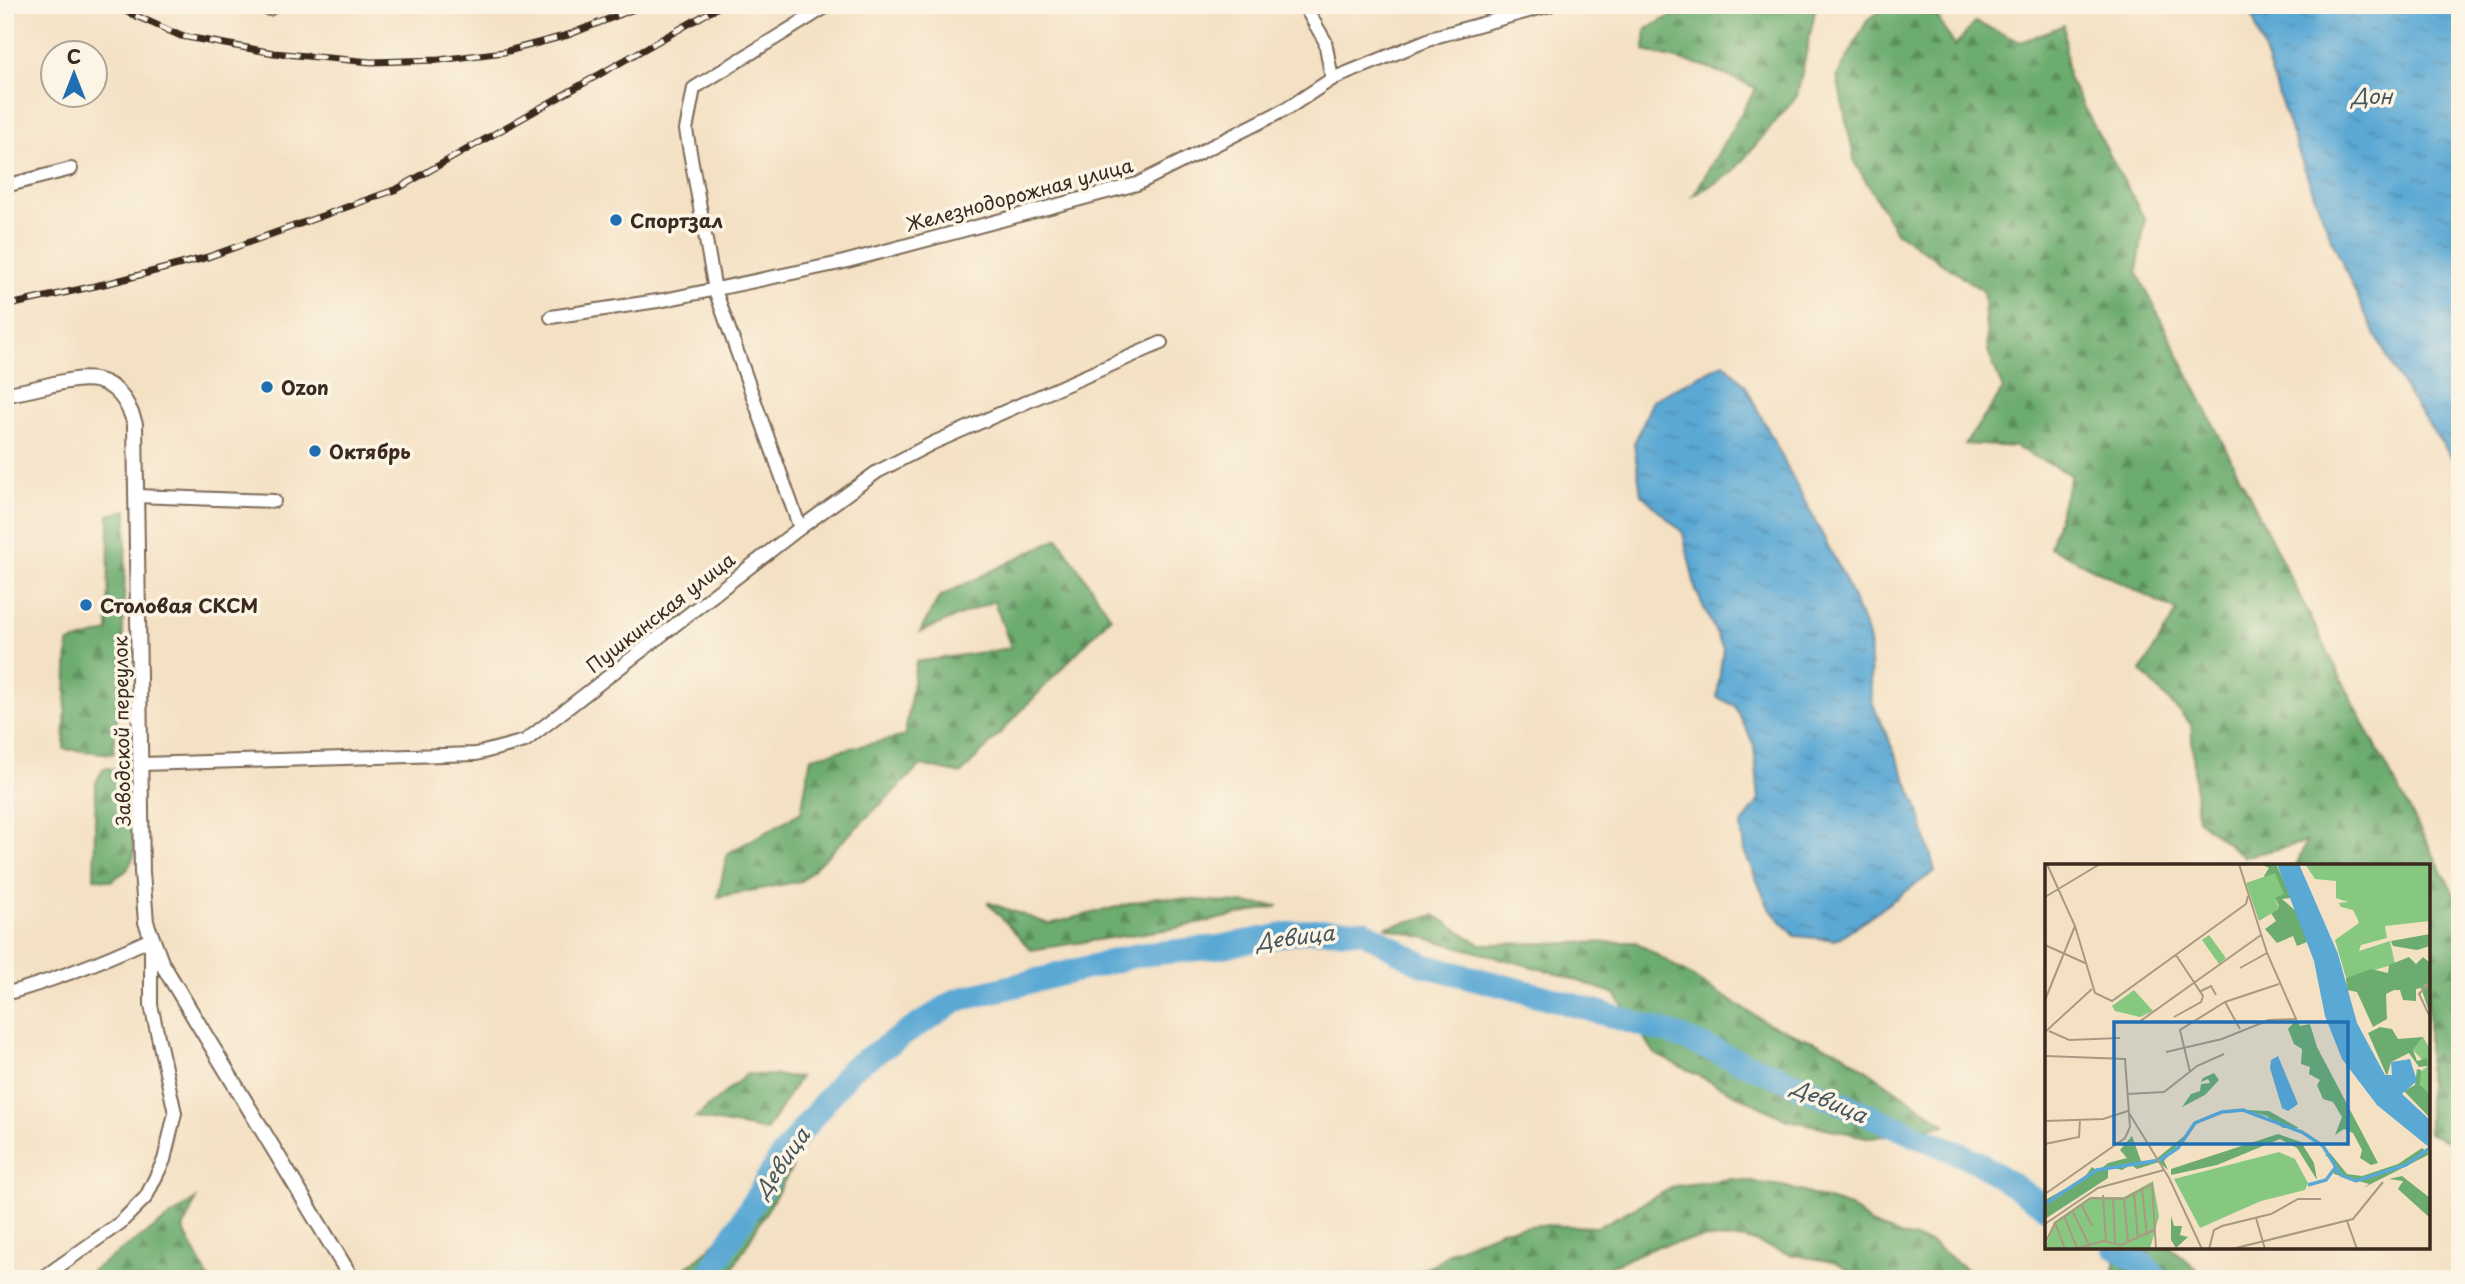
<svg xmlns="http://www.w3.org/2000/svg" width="2465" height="1284" viewBox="0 0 2465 1284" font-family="'Playpen Sans',sans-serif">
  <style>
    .forest { fill: url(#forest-firs); stroke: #546b46; stroke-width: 2 }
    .water { fill: url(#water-ripples); stroke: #4a6979; stroke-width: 2 }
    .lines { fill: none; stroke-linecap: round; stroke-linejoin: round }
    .river { stroke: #5aa8d4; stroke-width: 24 }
    .minor-casing { stroke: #7c6a58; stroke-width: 16 }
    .tertiary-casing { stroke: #7c6a58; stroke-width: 18 }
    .minor { stroke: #fff; stroke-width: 12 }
    .tertiary { stroke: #fff; stroke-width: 14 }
    .rail-casing { stroke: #3b2a1e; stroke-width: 7 }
    .rail { stroke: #fcf5e5; stroke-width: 4.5; stroke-dasharray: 13; stroke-linecap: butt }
    .poi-dot { fill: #1f6fb2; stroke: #fcf5e5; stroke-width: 2.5 }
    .labels { text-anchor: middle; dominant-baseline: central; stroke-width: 7; stroke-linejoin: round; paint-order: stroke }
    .street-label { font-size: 19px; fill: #3b2a1e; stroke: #fcf5e5 }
    .poi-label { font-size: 19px; font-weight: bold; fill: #3b2a1e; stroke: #fcf5e5; text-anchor: start }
    .water-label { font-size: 21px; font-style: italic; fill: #46565e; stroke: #fcf5e5 }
    .inset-river { fill: none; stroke: #5aa8d4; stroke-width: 3.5 }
    .inset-road { fill: none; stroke: #aa9882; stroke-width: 2 }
    .view { fill: #1f6fb2; fill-opacity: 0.15; stroke: #1f6fb2; stroke-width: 3.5 }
    .inset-edge { fill: none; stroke: #3b2a1e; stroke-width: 3.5 }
  </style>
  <defs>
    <pattern id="forest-firs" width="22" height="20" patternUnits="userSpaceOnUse" patternTransform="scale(1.75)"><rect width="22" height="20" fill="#6cac6e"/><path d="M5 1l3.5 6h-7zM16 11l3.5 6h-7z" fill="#5a8c5a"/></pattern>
    <pattern id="water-ripples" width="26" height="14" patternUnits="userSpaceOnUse" patternTransform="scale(1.75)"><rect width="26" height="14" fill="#5aa8d4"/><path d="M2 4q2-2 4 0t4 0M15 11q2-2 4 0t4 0" fill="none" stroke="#4c89ab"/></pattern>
  </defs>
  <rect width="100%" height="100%" fill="#fcf5e5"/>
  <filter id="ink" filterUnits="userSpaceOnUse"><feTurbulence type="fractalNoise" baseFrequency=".0143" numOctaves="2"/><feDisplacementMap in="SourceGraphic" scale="14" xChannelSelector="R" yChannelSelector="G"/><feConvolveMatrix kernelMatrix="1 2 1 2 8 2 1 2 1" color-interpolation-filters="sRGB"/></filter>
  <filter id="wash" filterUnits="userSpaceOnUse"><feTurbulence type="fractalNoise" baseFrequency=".00686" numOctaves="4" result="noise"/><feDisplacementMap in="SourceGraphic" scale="28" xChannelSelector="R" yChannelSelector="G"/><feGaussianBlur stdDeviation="1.57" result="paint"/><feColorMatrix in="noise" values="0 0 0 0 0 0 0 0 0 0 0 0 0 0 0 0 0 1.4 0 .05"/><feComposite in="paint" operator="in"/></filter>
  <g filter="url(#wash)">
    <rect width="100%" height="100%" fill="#f4e1c4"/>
    <g class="forest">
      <path d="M 1692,5 L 1816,6 L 1797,96 L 1732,173 L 1693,196 L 1756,88 L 1704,66 L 1644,51 L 1646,29 Z"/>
      <path d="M 1891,5 L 1930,5 L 1955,46 L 1975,22 L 2021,42 L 2064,25 L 2068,78 L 2145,220 L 2137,272 L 2363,722 L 2460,905 L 2460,1146 L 2428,1133 L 2428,866 L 2296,866 L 2306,842 L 2244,857 L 2197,819 L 2191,724 L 2141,671 L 2177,611 L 2050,547 L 2071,475 L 2016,447 L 1965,444 L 2003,390 L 1988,351 L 1983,291 L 1896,232 L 1855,163 L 1837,77 L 1868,19 Z"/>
      <path d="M 127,510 L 121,684 L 113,754 L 64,749 L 68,643 L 108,632 L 109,515 Z"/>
      <path d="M 1058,538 L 1111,617 L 961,774 L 921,765 L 801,881 L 718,897 L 727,854 L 801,812 L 811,757 L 905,736 L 916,662 L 1011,648 L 994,601 L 920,632 L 939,597 Z"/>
      <path d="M 104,768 L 122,770 L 133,785 L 134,856 L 127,870 L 111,881 L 94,878 L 96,782 Z"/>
      <path d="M 1156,897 L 1279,906 L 1177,928 L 1031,950 L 987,902 L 1049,924 Z"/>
      <path d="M 1435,915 L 1480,944 L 1636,942 L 1769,1024 L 1841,1052 L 1946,1125 L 1871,1138 L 1785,1119 L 1655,1054 L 1615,994 L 1559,974 L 1385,927 Z"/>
      <path d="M 747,1074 L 800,1077 L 766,1131 L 695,1118 Z"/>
      <path d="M 793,1166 L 729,1275 L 723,1279 L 672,1279 L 703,1254 Z"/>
      <path d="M 1732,1179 L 1787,1187 L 1850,1207 L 1871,1224 L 1903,1236 L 1931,1243 L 1970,1272 L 1976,1279 L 1864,1279 L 1834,1262 L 1789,1254 L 1746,1239 L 1704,1238 L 1658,1246 L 1612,1265 L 1603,1279 L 1393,1279 L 1434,1265 L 1451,1251 L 1501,1230 L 1537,1225 L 1598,1227 L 1675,1186 Z"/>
      <path d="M 196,1199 L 183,1229 L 209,1279 L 86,1279 L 87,1274 Z"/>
      <path d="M 2119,1247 L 2170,1247 L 2208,1279 L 2111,1279 Z"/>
    </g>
    <g class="water">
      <path d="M 2249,5 L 2460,5 L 2460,468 C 2442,442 2421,417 2405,389 C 2336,270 2291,136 2249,5 Z"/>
      <path d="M 1724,363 L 1745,385 L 1844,577 L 1869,638 L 1872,702 L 1917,804 L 1935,871 L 1836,940 L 1795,936 L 1769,908 L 1744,851 L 1741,826 L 1759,800 L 1754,745 L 1735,706 L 1717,697 L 1723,648 L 1696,591 L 1683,533 L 1641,494 L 1634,444 L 1653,400 Z"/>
    </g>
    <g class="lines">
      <g class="river">
        <path d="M 2114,1247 L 2141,1263 L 2159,1279"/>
        <path d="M 706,1279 L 781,1157 L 851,1069 L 957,1000 L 1138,955 L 1218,947 L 1311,930 L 1363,931 L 1423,965 L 1546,997 L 1670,1033 L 1808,1089 L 1976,1161 L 2047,1208"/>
      </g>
    </g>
  </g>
  <g filter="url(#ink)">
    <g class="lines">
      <defs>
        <g id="minor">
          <path d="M 1304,5 L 1325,41 L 1332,79"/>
          <path d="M 269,9 L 274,5"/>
          <path d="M 5,186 L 71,169"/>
          <path d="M 551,317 L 664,300 L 840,263 L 1137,184 L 1288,108 L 1332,79 L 1438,36 L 1550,5"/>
          <path d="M 136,496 L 274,501"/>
          <path d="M 800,528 L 715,290 L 686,130 L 694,88 L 829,5"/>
          <path d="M 142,764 L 476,754 L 525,741 L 800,528 L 877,472 L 933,443 L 1161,343"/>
          <path d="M 5,994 C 56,980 103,961 151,939 L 151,1005 L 175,1113 L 164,1160 L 146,1197 L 120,1223 L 41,1279"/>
        </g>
        <path id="tertiary" d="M 5,394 C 59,389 112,350 135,424 L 142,872 L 146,922 L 161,962 L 352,1279"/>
      </defs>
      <use href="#minor" class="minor-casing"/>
      <use href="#tertiary" class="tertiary-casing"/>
      <use href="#minor" class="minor"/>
      <use href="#tertiary" class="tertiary"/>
      <defs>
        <g id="rail">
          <path d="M 112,5 L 181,36 L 274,53 L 371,62 L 439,60 L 504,52 L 568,35 L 644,5"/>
          <path d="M 5,306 L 113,282 L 208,257 L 397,189 L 722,5"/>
        </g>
      </defs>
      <use href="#rail" class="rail-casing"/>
      <use href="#rail" class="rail"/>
    </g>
  </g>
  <g class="poi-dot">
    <circle cx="616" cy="220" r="7"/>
    <circle cx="267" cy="387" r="7"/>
    <circle cx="315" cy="451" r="7"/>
    <circle cx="86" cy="605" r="7"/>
  </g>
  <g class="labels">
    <g class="street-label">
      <text transform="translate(1019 194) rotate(-15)">Железнодорожная улица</text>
      <text transform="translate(660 612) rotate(-38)">Пушкинская улица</text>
      <text transform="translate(121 731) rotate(-91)">Заводской переулок</text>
    </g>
    <g class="poi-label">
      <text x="630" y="220">Спортзал</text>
      <text x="281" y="387">Ozon</text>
      <text x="329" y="451">Октябрь</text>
      <text x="100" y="605">Столовая СКСМ</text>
    </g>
    <g class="water-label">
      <text x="2372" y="95">Дон</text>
      <text transform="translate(1295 936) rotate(-7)">Девица</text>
      <text transform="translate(1830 1100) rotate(23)">Девица</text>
      <text transform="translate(781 1162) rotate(-55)">Девица</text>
    </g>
  </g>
  <g transform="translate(2045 864)">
    <rect width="385" height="385" fill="#f4e1c4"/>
    <path d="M 260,0 L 385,0 L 385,57 L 340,62 L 342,74 L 316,81 L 314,87 L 345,77 L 350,100 L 301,114 L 290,76 L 314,59 L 312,54 L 308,46 L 296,43 L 294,39 L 303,38 L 291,34 L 291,17 L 270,15 ZM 378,173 L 385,185 L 385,235 L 375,219 L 375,208 L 383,202 L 368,186 Z" fill="#86c880"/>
    <path d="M 231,0 L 245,30 L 246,34 L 237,35 L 252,48 L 262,78 L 252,82 L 248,72 L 232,79 L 220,65 L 231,57 L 226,49 L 234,42 L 219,12 L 224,4 L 218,1 ZM 385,70 L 385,82 L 372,86 L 348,82 L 346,77 ZM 364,93 L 371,100 L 378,93 L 385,99 L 385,118 L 377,123 L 385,120 L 385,150 L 376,124 L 371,125 L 371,137 L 358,136 L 355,126 L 349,126 L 341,130 L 342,155 L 328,163 L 312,128 L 302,126 L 301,114 L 326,105 L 343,109 L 344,101 ZM 251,156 L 255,162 L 265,160 L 272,183 L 333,299 L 326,301 L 315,294 L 317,286 L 308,269 L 299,265 L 290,271 L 297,253 L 288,238 L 278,235 L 272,221 L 275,216 L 264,210 L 265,203 L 256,200 L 257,185 L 249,180 L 243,165 ZM 335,163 L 347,165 L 353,175 L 378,173 L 368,186 L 372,197 L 382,194 L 383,202 L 374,203 L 364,189 L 346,198 L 342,212 L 323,169 ZM 372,205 L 376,206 L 375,220 L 384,230 L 385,254 L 359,227 L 370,221 ZM 169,209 L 174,216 L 160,231 L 137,243 L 146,230 L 155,227 L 156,220 L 165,219 L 163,215 L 156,218 L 158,214 ZM 200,246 L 224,247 L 254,264 L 238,264 L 222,252 ZM 144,268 L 119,297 L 123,306 L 114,298 L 92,305 L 86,301 L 77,306 L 63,303 L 63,314 L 0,355 L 0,336 L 38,315 L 47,303 L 53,307 L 63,299 L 82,294 L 75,286 L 87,272 L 97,300 L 110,296 ZM 233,270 L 256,278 L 269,299 L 272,316 L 252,284 L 235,275 L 172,301 L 126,311 L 126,305 ZM 377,284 L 385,290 L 318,324 L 324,320 L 289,310 L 288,297 L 280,291 L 285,289 L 302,310 L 317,312 L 353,300 ZM 357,312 L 385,334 L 385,354 L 353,325 L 358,317 L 344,315 ZM 126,352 L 129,362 L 137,362 L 135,371 L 143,373 L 131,384 L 126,376 Z" fill="#6cac6e"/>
    <path d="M 234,288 L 250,295 L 263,319 L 260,326 L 216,337 L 155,364 L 129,315 Z" fill="#86c880"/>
    <path d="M 230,9 L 239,30 L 230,34 L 234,45 L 214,57 L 201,19 ZM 164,71 L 181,94 L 174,100 L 157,76 Z" fill="#86c880"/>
    <path d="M 108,317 L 114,352 L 105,385 L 0,385 L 9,358 L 45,333 L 79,333 Z" fill="#86c880"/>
    <path d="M 89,126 L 108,147 L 95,153 L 70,147 L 67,142 Z" fill="#86c880"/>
    <path d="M 232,0 L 254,0 L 293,90 L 312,159 L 340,211 L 347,211 L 346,198 L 365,195 L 372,217 L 357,230 L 385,256 L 385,284 L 332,241 L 297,195 L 280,152 L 269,97 ZM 233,192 L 253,240 L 243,247 L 237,244 L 225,204 L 226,196 Z" fill="#5aa8d4"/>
    <path class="inset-river" d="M 263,321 L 281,316 L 290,304M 0,340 L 52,306 L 115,296 L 133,284 L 150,259 L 177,248 L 198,246 L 257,268 L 278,282 L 296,311 L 311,317 L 361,301 L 385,284"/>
    <path class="inset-road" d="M 2,0 L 30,62 L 50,129 L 67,137 L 201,40 L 203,32M 0,33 L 55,0M 0,81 L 40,99M 195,104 L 222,89M 385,118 L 374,130 L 385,153M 156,127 L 166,122 L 171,131M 0,136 L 30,62M 180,138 L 195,165M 129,153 L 156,138 L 158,132 L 131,91M 94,158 L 216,71M 4,167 L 24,176 L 75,174M 0,168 L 47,125M 121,188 L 177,175 L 224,156 L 251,155 L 222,89 L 194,0M 0,192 L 80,195 L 85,263 L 80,274 L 0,330M 145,208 L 135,166 L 180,138 L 234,120M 82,230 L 119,228 L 152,202 L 179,190M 84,249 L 124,314 L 157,385M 0,257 L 58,255 L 83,247M 0,280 L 34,273 L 35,256M 97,324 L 102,372M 89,329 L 93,374M 58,331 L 61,377M 68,333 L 70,378M 79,335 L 83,378M 36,340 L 47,362M 27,346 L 44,381M 19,352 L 32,384M 211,354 L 220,385M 302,357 L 312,385M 10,359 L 20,385M 0,360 L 53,324 L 119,306M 0,379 L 10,359 L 46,334 L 79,335 L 107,320 L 111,385M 30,385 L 58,377 L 76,381 L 109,366M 164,385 L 169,366 L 177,362 L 226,350 L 253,335 L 276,335M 187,385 L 308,355 L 338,318"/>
    <path class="view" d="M 69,158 L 303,158 L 303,280 L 69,280 Z"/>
    <rect width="385" height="385" class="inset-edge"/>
  </g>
  <rect width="2465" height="1284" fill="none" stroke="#fcf5e5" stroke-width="28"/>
  <g transform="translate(74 74)"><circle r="33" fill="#fcf5e5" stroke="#afa495" stroke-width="2"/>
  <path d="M0-5L12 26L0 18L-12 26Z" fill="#1f6fb2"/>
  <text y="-10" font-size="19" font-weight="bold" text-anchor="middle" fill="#3b2a1e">С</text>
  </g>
</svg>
